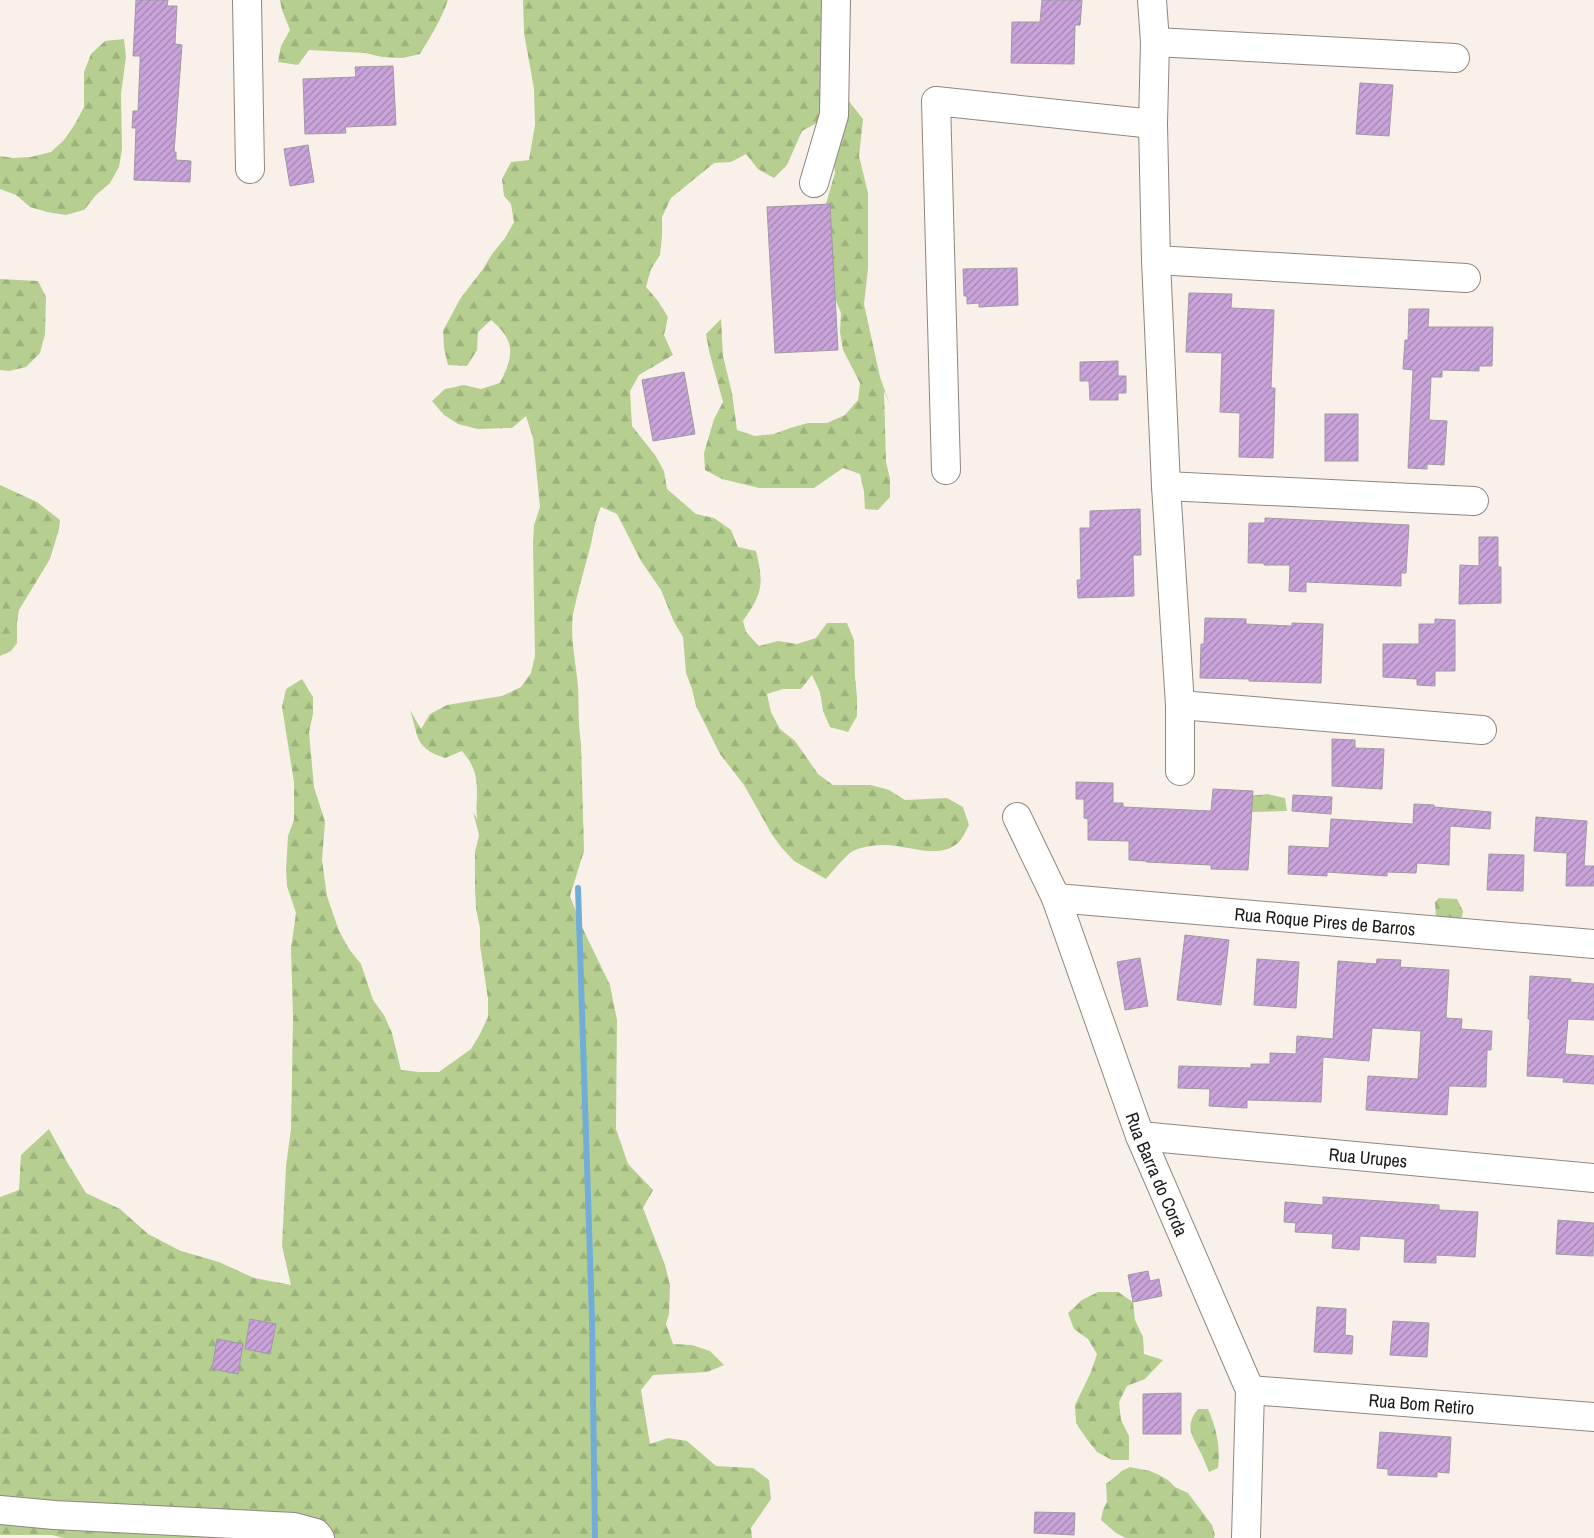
<svg xmlns="http://www.w3.org/2000/svg" width="1594" height="1538" viewBox="0 0 1594 1538" font-family="'Archivo Narrow',sans-serif">
  <style>
    .forest { fill: url(#forest-firs) }
    .lines { fill: none; stroke-linecap: round; stroke-linejoin: round }
    .stream { stroke: #70add7; stroke-width: 6 }
    .building { fill: url(#building-hatch); stroke: #9f9aa2 }
    .minor-casing { stroke: #8e8780; stroke-width: 30 }
    .minor { stroke: #fff; stroke-width: 28 }
    .labels { text-anchor: middle; dominant-baseline: central; stroke-width: 4.5; stroke-linejoin: round; paint-order: stroke }
    .street-label { font-size: 18px; fill: #1a1815; stroke: #fff }
  </style>
  <defs>
    <pattern id="forest-firs" width="22" height="20" patternUnits="userSpaceOnUse" patternTransform="scale(1.25)"><rect width="22" height="20" fill="#b6cf91"/><path d="M5 1l3.5 6h-7zM16 11l3.5 6h-7z" fill="#9cb17c"/></pattern>
    <pattern id="building-hatch" width="6" height="6" patternUnits="userSpaceOnUse" patternTransform="scale(1.25)"><rect width="6" height="6" fill="#c9a3da"/><path d="M-1 1l2-2M0 6l6-6M5 7l2-2" fill="none" stroke="#a284b0"/></pattern>
  </defs>
  <rect width="100%" height="100%" fill="#f9f1e9"/>
  <g class="forest">
    <path d="M 280,0 L 448,0 C 441,20 431,36 420,54 L 403,58 L 382,57 L 365,53 L 309,50 L 298,65 L 278,62 L 281,46 L 290,30 L 282,10 Z"/>
    <path d="M 523,0 L 825,0 L 833,81 L 863,119 L 859,156 L 868,193 L 868,269 L 864,304 L 880,377 L 890,405 L 884,391 L 886,462 L 890,479 L 890,497 L 878,510 L 865,509 L 864,492 L 860,474 L 843,468 L 814,488 L 759,488 L 722,479 L 705,470 L 704,453 L 714,419 L 723,402 L 709,351 L 706,334 L 721,319 L 723,356 L 732,393 L 737,430 L 755,436 L 774,434 L 790,428 L 808,423 L 827,423 L 845,415 L 858,400 L 860,383 L 843,350 L 840,332 L 841,313 L 834,296 L 825,207 L 835,173 L 833,156 L 827,139 L 817,123 L 802,131 L 787,165 L 774,178 L 758,169 L 746,154 L 731,162 L 714,163 L 671,198 L 662,217 L 662,236 L 660,255 L 651,269 L 646,287 L 658,301 L 668,317 L 664,335 L 673,355 L 639,375 L 630,391 L 632,426 L 655,455 L 664,471 L 667,489 L 696,514 L 714,518 L 731,530 L 738,547 L 756,551 C 764,585 763,592 743,621 L 746,632 L 759,646 L 778,641 L 797,644 L 816,638 L 827,623 L 847,623 L 854,640 L 855,677 L 857,697 L 857,716 L 848,732 L 830,727 L 823,711 L 820,692 L 812,675 L 801,689 L 783,689 L 767,694 L 771,712 L 780,729 L 795,741 L 818,774 L 833,785 L 871,785 L 889,790 L 905,800 L 947,798 L 963,807 L 969,825 C 966,830 963,838 959,842 C 940,860 910,846 887,845 C 876,845 863,846 853,851 C 849,852 830,874 826,879 L 794,861 L 781,847 L 771,833 L 744,785 L 720,754 L 696,706 L 692,689 L 686,673 L 683,637 L 674,622 L 661,590 L 641,561 L 617,514 L 601,507 C 595,519 594,531 591,544 C 585,567 578,590 573,614 C 570,638 576,663 578,686 C 579,706 578,724 581,743 L 584,851 L 570,896 L 582,927 L 610,985 L 617,1020 L 616,1129 L 628,1164 L 653,1190 L 643,1208 L 665,1265 L 670,1285 L 669,1314 L 666,1324 L 673,1344 L 692,1345 L 710,1351 L 724,1365 L 707,1372 L 653,1375 L 641,1390 L 650,1444 L 668,1438 L 687,1441 L 716,1466 L 753,1468 L 769,1480 L 771,1499 L 751,1528 L 752,1538 L 64,1538 L 52,1535 L 0,1535 L 0,1197 L 19,1190 L 21,1155 L 49,1129 L 67,1162 L 86,1193 L 120,1209 L 148,1234 L 181,1251 L 219,1262 L 254,1278 L 291,1285 L 282,1246 L 286,1166 L 291,1129 L 293,1018 L 291,948 L 296,913 L 287,886 L 286,870 L 288,836 L 294,820 L 294,782 L 282,707 L 286,689 L 302,679 L 313,697 L 313,714 L 309,732 L 314,787 L 325,822 L 322,860 L 327,896 L 339,931 L 349,949 L 361,964 L 373,1000 L 384,1015 L 392,1033 L 401,1070 L 419,1072 L 439,1072 L 471,1049 L 480,1034 L 488,1017 L 488,999 L 480,945 L 480,928 L 476,909 L 475,889 L 475,852 L 479,835 L 473,812 L 477,819 C 475,791 483,775 462,751 L 445,758 C 414,748 419,737 410,710 L 421,729 L 430,714 L 447,705 L 502,696 L 521,687 L 531,673 L 535,656 L 533,544 L 534,525 L 540,507 L 533,438 L 526,416 L 512,428 L 478,429 L 458,424 L 444,415 L 432,401 L 445,389 L 464,385 L 481,389 L 500,383 C 514,355 516,341 491,320 L 478,332 L 477,350 L 467,366 L 448,365 L 444,348 L 443,331 L 460,299 L 483,269 L 492,254 L 505,238 L 514,222 L 511,204 L 504,196 L 502,179 L 511,162 L 529,160 L 535,125 L 534,89 L 524,33 Z"/>
    <path d="M 124,39 L 126,57 L 121,94 L 122,149 L 119,167 L 110,183 L 96,195 L 84,210 L 66,215 L 47,212 L 30,207 L 16,195 L 0,189 L 0,156 L 13,158 L 31,157 L 51,152 L 64,140 L 75,124 L 84,107 L 84,72 L 91,54 L 105,41 Z"/>
    <path d="M 0,279 L 38,281 L 46,297 L 45,334 L 40,353 L 26,367 L 9,371 L 0,370 Z"/>
    <path d="M 0,485 L 37,502 L 60,520 L 59,529 L 50,559 L 19,610 L 17,622 L 17,643 L 11,651 L 0,656 Z"/>
    <path d="M 1267,794 L 1285,798 L 1287,811 L 1251,812 L 1249,796 Z"/>
    <path d="M 1439,898 L 1457,899 L 1463,911 L 1462,917 L 1458,920 L 1436,920 L 1435,902 Z"/>
    <path d="M 1098,1292 L 1118,1292 L 1133,1302 L 1135,1320 L 1143,1337 L 1144,1354 L 1163,1360 L 1145,1379 L 1127,1386 L 1119,1402 L 1121,1420 L 1129,1436 L 1129,1460 L 1112,1460 L 1097,1452 L 1086,1438 L 1076,1423 L 1075,1405 L 1091,1372 L 1097,1354 L 1088,1339 L 1074,1329 L 1068,1313 L 1082,1300 Z"/>
    <path d="M 1198,1409 L 1208,1409 C 1216,1426 1221,1449 1218,1468 L 1209,1472 C 1206,1466 1204,1459 1201,1453 C 1192,1436 1184,1426 1198,1409 Z"/>
    <path d="M 1130,1467 L 1150,1471 L 1159,1475 L 1168,1480 L 1175,1487 L 1188,1493 L 1212,1525 L 1215,1535 L 1214,1538 L 1126,1538 L 1116,1533 L 1101,1520 L 1103,1510 L 1107,1502 L 1106,1484 L 1122,1471 Z"/>
  </g>
  <g class="lines">
    <path class="stream" d="M 578,888 L 592,1319 L 595,1538"/>
  </g>
  <g class="building">
    <path d="M 136,0 L 168,0 L 167,6 L 177,6 L 175,44 L 182,45 L 174,152 L 176,152 L 176,160 L 191,161 L 190,182 L 134,180 L 136,128 L 132,128 L 133,111 L 138,111 L 140,64 L 140,56 L 133,56 Z"/>
    <path d="M 1042,0 L 1082,0 L 1080,25 L 1075,25 L 1074,64 L 1011,63 L 1012,22 L 1040,22 Z"/>
    <path d="M 393,66 L 396,125 L 345,127 L 346,133 L 305,134 L 303,79 L 356,77 L 355,67 Z"/>
    <path d="M 1360,83 L 1393,85 L 1389,136 L 1356,134 Z"/>
    <path d="M 308,145 L 314,182 L 290,186 L 284,149 Z"/>
    <path d="M 830,204 L 838,350 L 775,353 L 767,207 Z"/>
    <path d="M 1017,268 L 1018,305 L 979,307 L 979,303 L 967,304 L 967,296 L 964,296 L 963,269 Z"/>
    <path d="M 1189,293 L 1232,294 L 1231,308 L 1274,310 L 1271,388 L 1275,388 L 1273,458 L 1239,457 L 1240,413 L 1220,412 L 1222,353 L 1186,352 Z"/>
    <path d="M 1409,309 L 1429,309 L 1428,327 L 1493,327 L 1492,366 L 1479,366 L 1479,371 L 1442,370 L 1442,377 L 1431,377 L 1429,420 L 1447,421 L 1444,465 L 1427,464 L 1427,469 L 1408,468 L 1413,370 L 1403,369 L 1405,340 L 1408,340 Z"/>
    <path d="M 1118,361 L 1118,376 L 1126,376 L 1126,393 L 1118,393 L 1118,400 L 1090,400 L 1089,381 L 1080,381 L 1080,362 Z"/>
    <path d="M 684,372 L 695,434 L 653,441 L 642,380 Z"/>
    <rect x="1325" y="414" width="33" height="47"/>
    <path d="M 1140,509 L 1141,555 L 1133,555 L 1134,596 L 1078,598 L 1077,580 L 1081,580 L 1080,528 L 1090,528 L 1090,511 Z"/>
    <path d="M 1265,518 L 1409,525 L 1406,573 L 1401,573 L 1401,586 L 1306,582 L 1306,592 L 1289,591 L 1290,565 L 1264,565 L 1264,563 L 1248,563 L 1249,523 L 1265,523 Z"/>
    <path d="M 1479,537 L 1498,537 L 1498,567 L 1501,567 L 1501,603 L 1459,604 L 1460,565 L 1479,566 Z"/>
    <path d="M 1205,618 L 1246,619 L 1246,624 L 1292,626 L 1292,623 L 1323,624 L 1321,683 L 1249,681 L 1249,679 L 1200,678 L 1201,644 L 1204,644 Z"/>
    <path d="M 1435,619 L 1455,620 L 1455,671 L 1435,671 L 1435,686 L 1417,685 L 1417,679 L 1383,677 L 1383,644 L 1419,644 L 1419,624 L 1435,624 Z"/>
    <path d="M 1332,739 L 1355,740 L 1355,748 L 1384,749 L 1382,789 L 1332,786 Z"/>
    <path d="M 1076,782 L 1113,783 L 1113,803 L 1123,803 L 1123,807 L 1211,811 L 1213,789 L 1253,791 L 1248,870 L 1211,869 L 1211,865 L 1146,862 L 1146,861 L 1129,860 L 1129,841 L 1088,840 L 1088,819 L 1084,818 L 1084,799 L 1076,799 Z"/>
    <path d="M 1293,795 L 1332,797 L 1331,814 L 1292,811 Z"/>
    <path d="M 1414,804 L 1434,805 L 1434,807 L 1491,812 L 1490,829 L 1450,826 L 1449,865 L 1417,863 L 1416,873 L 1387,872 L 1387,876 L 1327,872 L 1327,876 L 1288,874 L 1289,846 L 1329,848 L 1331,819 L 1413,824 Z"/>
    <path d="M 1536,817 L 1587,821 L 1584,866 L 1594,866 L 1594,886 L 1566,886 L 1567,853 L 1534,851 Z"/>
    <path d="M 1489,854 L 1524,855 L 1523,891 L 1487,890 Z"/>
    <path d="M 1185,935 L 1229,940 L 1221,1005 L 1177,1000 Z"/>
    <path d="M 1140,958 L 1148,1006 L 1125,1010 L 1117,962 Z"/>
    <path d="M 1257,959 L 1299,962 L 1296,1008 L 1254,1005 Z"/>
    <path d="M 1377,959 L 1401,960 L 1400,967 L 1449,970 L 1446,1018 L 1462,1019 L 1461,1029 L 1492,1031 L 1491,1050 L 1487,1050 L 1486,1087 L 1449,1086 L 1447,1115 L 1366,1110 L 1368,1076 L 1418,1079 L 1421,1031 L 1372,1028 L 1369,1061 L 1323,1057 L 1321,1102 L 1247,1100 L 1247,1108 L 1209,1106 L 1210,1089 L 1178,1088 L 1179,1066 L 1251,1068 L 1251,1064 L 1270,1064 L 1270,1053 L 1296,1054 L 1297,1036 L 1333,1039 L 1338,961 L 1376,964 Z"/>
    <path d="M 1530,976 L 1571,979 L 1570,982 L 1594,984 L 1594,1020 L 1568,1019 L 1565,1054 L 1594,1056 L 1594,1084 L 1563,1082 L 1564,1078 L 1527,1076 L 1530,1019 L 1528,1019 Z"/>
    <path d="M 1323,1197 L 1439,1205 L 1439,1210 L 1478,1212 L 1475,1257 L 1436,1255 L 1436,1263 L 1404,1262 L 1405,1239 L 1360,1236 L 1359,1250 L 1332,1248 L 1333,1234 L 1295,1232 L 1296,1223 L 1284,1222 L 1285,1202 L 1323,1205 Z"/>
    <path d="M 1558,1220 L 1594,1223 L 1593,1256 L 1556,1254 Z"/>
    <path d="M 1148,1271 L 1150,1281 L 1159,1279 L 1162,1296 L 1133,1302 L 1128,1275 Z"/>
    <path d="M 1317,1307 L 1346,1309 L 1345,1335 L 1353,1336 L 1352,1354 L 1314,1352 Z"/>
    <path d="M 250,1319 L 276,1324 L 270,1354 L 245,1349 Z"/>
    <path d="M 1393,1321 L 1429,1323 L 1427,1357 L 1390,1355 Z"/>
    <path d="M 217,1339 L 243,1344 L 238,1374 L 212,1369 Z"/>
    <path d="M 1181,1393 L 1181,1434 L 1143,1434 L 1143,1394 Z"/>
    <path d="M 1380,1432 L 1451,1437 L 1449,1473 L 1437,1472 L 1437,1477 L 1388,1475 L 1388,1469 L 1377,1468 Z"/>
    <path d="M 1035,1512 L 1075,1513 L 1074,1535 L 1034,1533 Z"/>
  </g>
  <g class="lines">
    <defs>
      <g id="minor">
        <path d="M 247,0 L 250,169"/>
        <path d="M 1152,0 L 1155,42 L 1153,124 L 1156,260 L 1166,486 L 1180,705 L 1180,771"/>
        <path d="M 1155,42 L 1455,58"/>
        <path d="M 814,183 L 834,115 L 836,0"/>
        <path d="M 1156,260 L 1466,278"/>
        <path d="M 946,470 L 936,101 L 1153,124"/>
        <path d="M 1166,486 L 1474,501"/>
        <path d="M 1180,705 L 1482,730"/>
        <path id="s1" d="M 1017,817 L 1056,898 L 1140,1136 L 1250,1390 L 1246,1538"/>
        <path id="s2" d="M 1056,898 L 1594,944"/>
        <path id="s3" d="M 1140,1136 L 1594,1178"/>
        <path id="s4" d="M 1250,1390 L 1594,1417"/>
        <path d="M 0,1510 L 54,1515 L 294,1527 L 316,1533 L 320,1538"/>
      </g>
    </defs>
    <use href="#minor" class="minor-casing"/>
    <use href="#minor" class="minor"/>
  </g>
  <g class="labels">
    <g class="street-label">
      <text stroke="none"><textPath href="#s2" startOffset="270">Rua Roque Pires de Barros</textPath></text>
      <text stroke="none"><textPath href="#s3" startOffset="229">Rua Urupes</textPath></text>
      <text stroke="none"><textPath href="#s1" startOffset="384">Rua Barra do Corda</textPath></text>
      <text stroke="none"><textPath href="#s4" startOffset="172">Rua Bom Retiro</textPath></text>
    </g>
  </g>
</svg>
